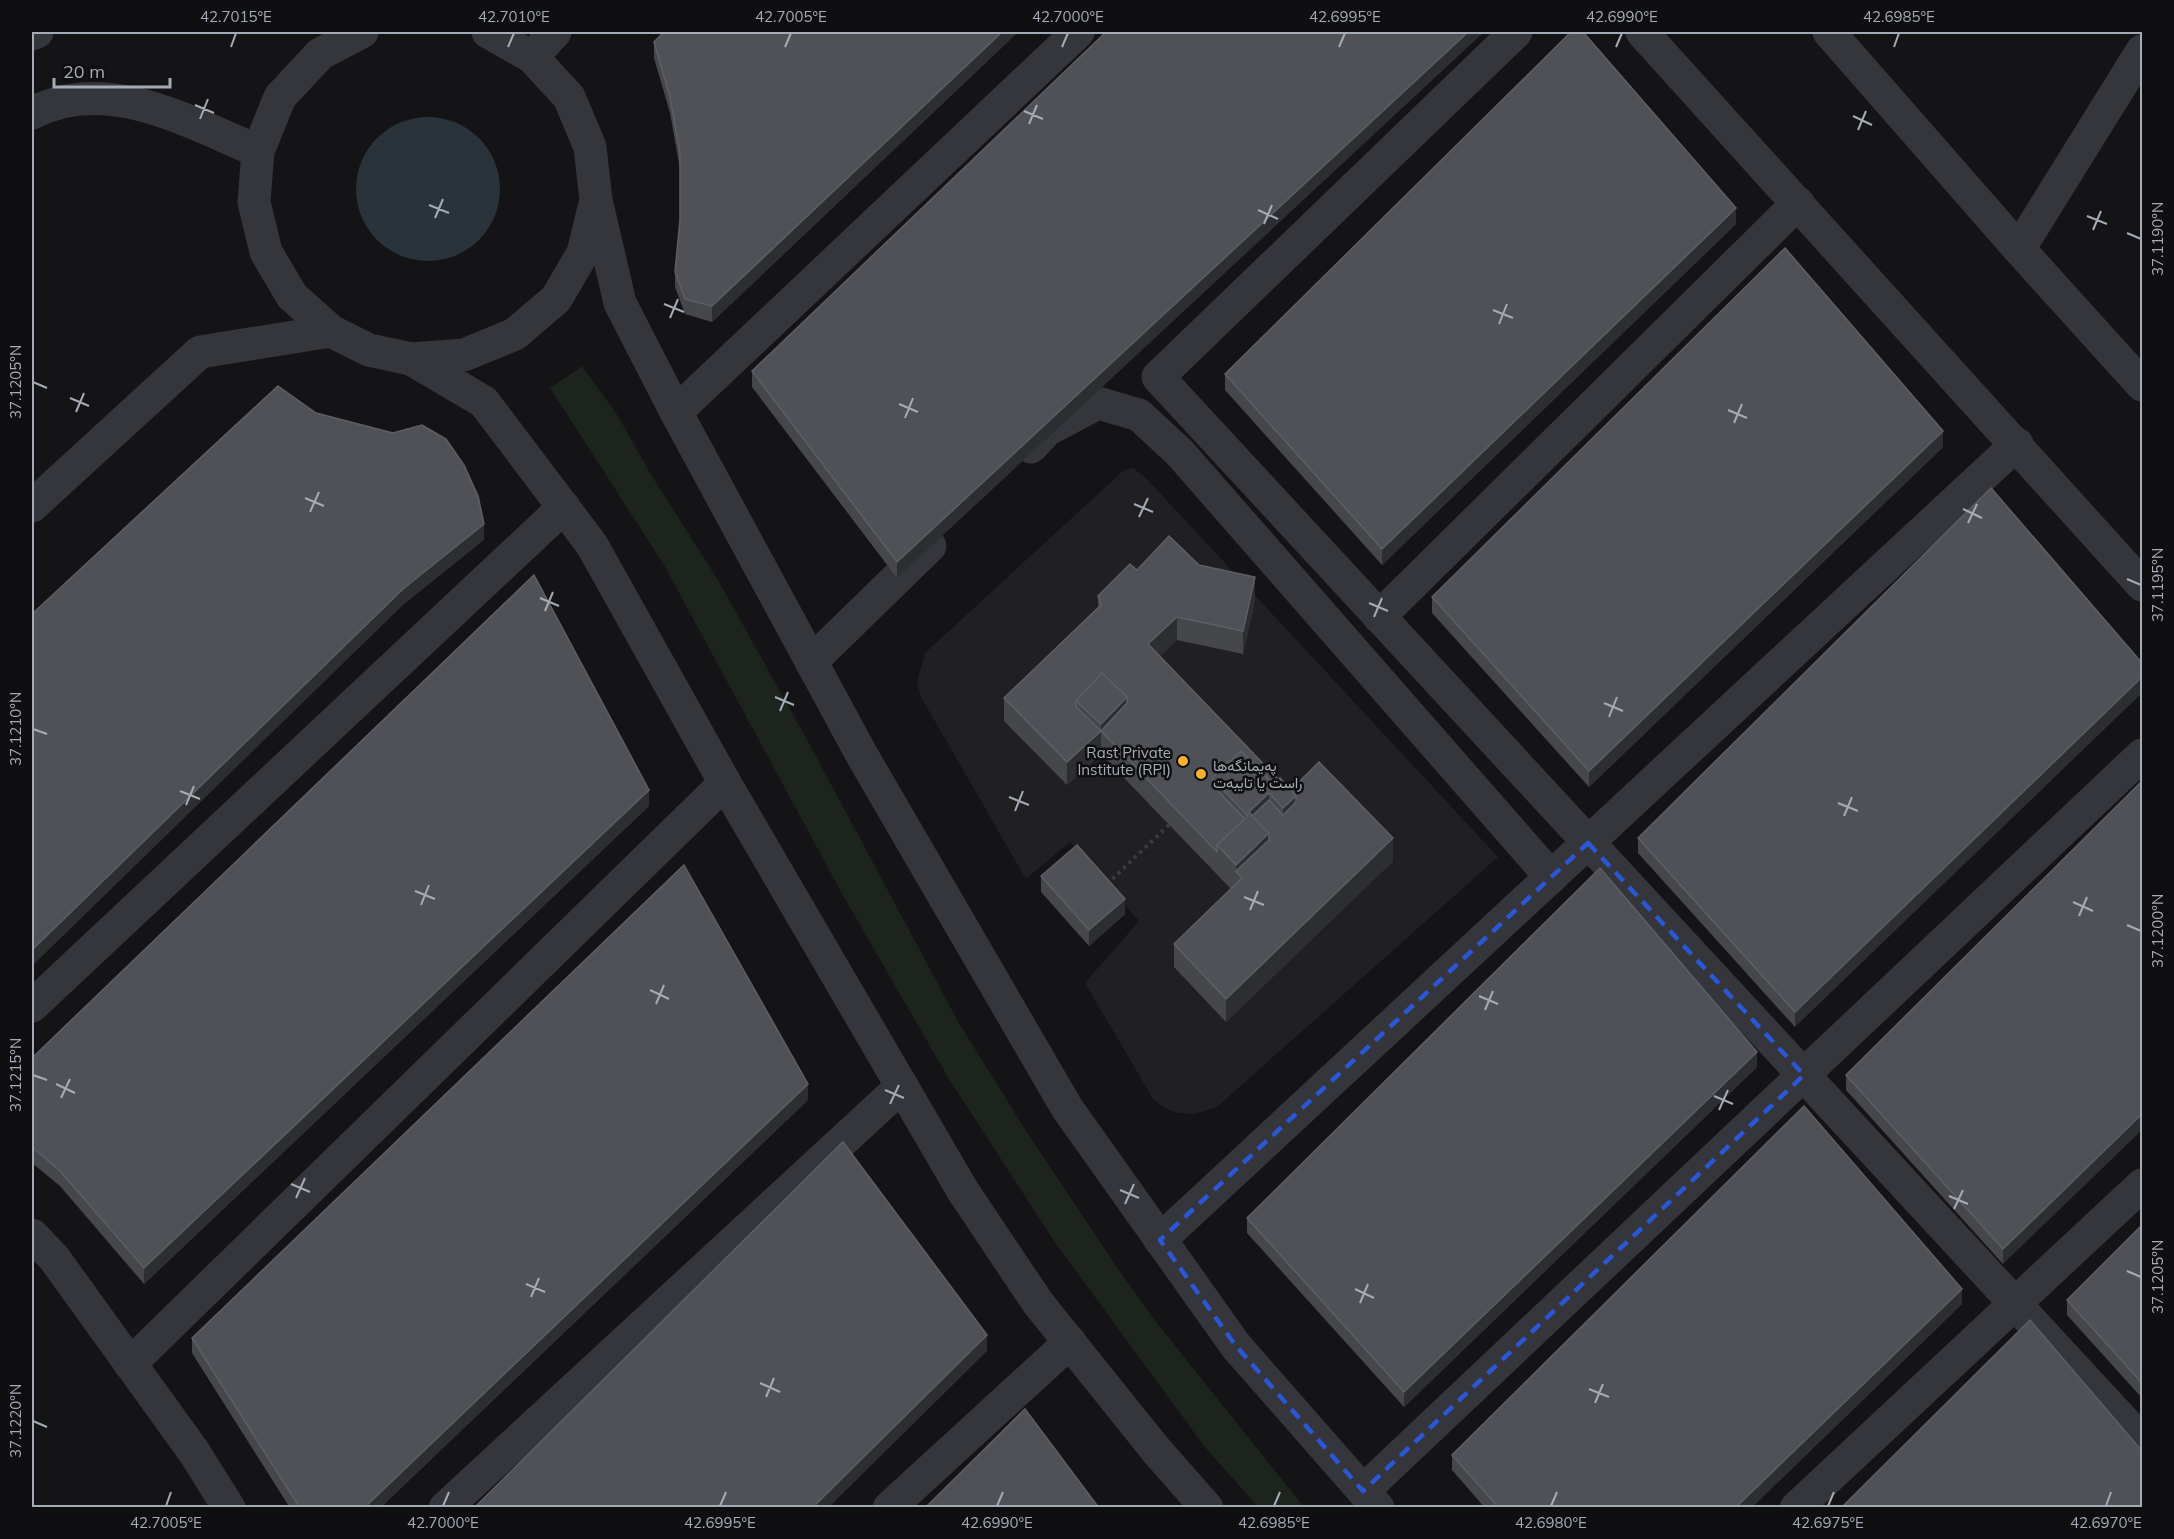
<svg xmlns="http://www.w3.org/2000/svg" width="2174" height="1539" viewBox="0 0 2174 1539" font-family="Mulish,Vazirmatn,sans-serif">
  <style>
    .built { fill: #202023 }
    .green { fill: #1c241d }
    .water { fill: #2a333a }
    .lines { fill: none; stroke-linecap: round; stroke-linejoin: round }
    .path { stroke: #3b3d42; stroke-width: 4; stroke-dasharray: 3 4.5; stroke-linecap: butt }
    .minor { stroke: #35363b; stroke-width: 33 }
    .wall { fill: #45474b }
    .shaded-wall { fill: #2d2e31 }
    .building { fill: #505157; stroke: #5d5f66; stroke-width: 1.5 }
    .marked { fill: none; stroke: #2b57d5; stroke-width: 4.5; stroke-dasharray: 12 8; stroke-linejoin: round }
    .ticks { fill: none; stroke: #a5abb6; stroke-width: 2 }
    .poi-dot { fill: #f4b22e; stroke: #0f0f11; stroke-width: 2 }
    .labels { text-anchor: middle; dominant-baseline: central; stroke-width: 5; stroke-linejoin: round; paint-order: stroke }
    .poi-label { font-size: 15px; fill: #a5abb6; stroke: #0f0f11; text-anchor: end }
    .neatline { fill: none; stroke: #a5abb6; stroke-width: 2 }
    .ticks-label { font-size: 15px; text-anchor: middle; fill: #a5abb6 }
  </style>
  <rect width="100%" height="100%" fill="#141416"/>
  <path class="built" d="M 1133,468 L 1145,477 L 1498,857 L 1217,1107 L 1195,1114 L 1178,1113 L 1165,1108 L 1153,1099 L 1085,983 L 1139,921 L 1070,842 L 1026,879 L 921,697 L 917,682 L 925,653 L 1124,470 Z"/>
  <path class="green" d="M 582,366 L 618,416 L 650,473 L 718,580 L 811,747 L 960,1025 L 1028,1134 L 1114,1263 L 1153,1318 L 1304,1507 L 1258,1507 L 1204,1446 L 1054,1241 L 949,1079 L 845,899 L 664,565 L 550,388 Z"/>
  <circle class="water" cx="428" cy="189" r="72"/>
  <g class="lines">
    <path class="path" d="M 1107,884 L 1169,825"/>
    <g class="minor">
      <path d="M 362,32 L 320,54 L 280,97 L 258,151 L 254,202 L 266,252 L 292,296 L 331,331 L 369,350 L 411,359 L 464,355 L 515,334 L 556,299 L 583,253 L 596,200 L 590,147 L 569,97 L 532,57 L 488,32"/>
      <path d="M 1516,32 L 1158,377 L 2142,1441"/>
      <path d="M 1642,32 L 2142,585"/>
      <path d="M 1829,32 L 2019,249 L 2142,385"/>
      <path d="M 32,34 L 37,32"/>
      <path d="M 532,57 L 555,32"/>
      <path d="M 32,113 C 107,74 188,122 258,151"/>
      <path d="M 596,200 L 620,303 L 676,412 L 863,757 L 1067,1108 L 1236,1346 L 1378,1508"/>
      <path d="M 2019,249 L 2142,51"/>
      <path d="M 411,359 L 484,402 L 592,545 L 725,783 L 963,1191 L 1038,1303 L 1156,1450 L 1207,1508"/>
      <path d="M 676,412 L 1078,32"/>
      <path d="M 1031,447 L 1047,430 L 1098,403 L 1139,415 L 1180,453 L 1551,877"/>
      <path d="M 32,506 L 200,352 L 331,331"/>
      <path d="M 1379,617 L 1798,203"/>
      <path d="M 811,662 L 930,546"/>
      <path d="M 32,1006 L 564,507"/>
      <path d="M 32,1235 L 54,1258 L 194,1452 L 229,1508"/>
      <path d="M 1160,1240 L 2017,444"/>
      <path d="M 130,1364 L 725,783"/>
      <path d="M 1363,1491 L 2142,755"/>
      <path d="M 445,1508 L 902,1086"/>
      <path d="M 889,1508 L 1070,1342"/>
      <path d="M 1796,1508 L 2142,1185"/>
    </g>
  </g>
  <g class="wall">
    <path d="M 1018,32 L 712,322 L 685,314 L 675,287 L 675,272 L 680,220 L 680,169 L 670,113 L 654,58 L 654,42 Z"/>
    <path d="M 1106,32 L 897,578 L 752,387 L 752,371 Z"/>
    <path d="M 1736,224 L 1382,565 L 1225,390 L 1225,374 Z"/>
    <path d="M 1943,447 L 1589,787 L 1432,613 L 1432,597 Z"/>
    <path d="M 1991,488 L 1795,1027 L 1638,853 L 1638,838 Z"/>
    <path d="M 1199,565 L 1255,600 L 1243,654 L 1177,640 L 1160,656 L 1279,780 L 1291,790 L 1393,861 L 1226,1022 L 1174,967 L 1174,944 L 1231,889 L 1101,754 L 1067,785 L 1004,721 L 1004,698 L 1098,607 L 1098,596 L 1137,570 Z"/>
    <path d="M 2142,781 L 2003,1264 L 1846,1090 L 1846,1075 Z"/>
    <path d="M 649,806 L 144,1284 L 60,1186 L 32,1163 L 32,1058 Z"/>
    <path d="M 1041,876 L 1125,914 L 1089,946 L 1041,892 Z"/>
    <path d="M 1757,1067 L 1404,1407 L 1247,1233 L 1247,1218 Z"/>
    <path d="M 808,1100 L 380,1508 L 290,1508 L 192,1353 L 192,1338 Z"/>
    <path d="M 2142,1225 L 2142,1398 L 2067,1315 L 2067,1300 Z"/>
    <path d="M 1962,1304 L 1751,1508 L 1485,1508 L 1452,1470 L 1452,1455 Z"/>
  </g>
  <g class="shaded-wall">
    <path d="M 1002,32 L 1018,32 L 712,322 L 712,306 Z"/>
    <path d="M 1468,32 L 1484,32 L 897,578 L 897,562 Z"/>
    <path d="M 1736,208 L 1736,224 L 1382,565 L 1382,549 Z"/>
    <path d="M 1943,431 L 1943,447 L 1589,787 L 1589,771 Z"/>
    <path d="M 484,524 L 484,540 L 403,605 L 32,966 L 32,950 L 403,589 Z"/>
    <path d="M 1255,577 L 1255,600 L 1243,654 L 1243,631 Z"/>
    <path d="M 1177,617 L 1177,640 L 1148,667 L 1148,644 Z"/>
    <path d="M 2142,677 L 2142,693 L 1795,1027 L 1795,1012 Z"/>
    <path d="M 1127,697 L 1127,726 L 1101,731 L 1101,724 Z"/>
    <path d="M 1101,731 L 1101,754 L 1067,785 L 1067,762 Z"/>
    <path d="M 649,790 L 649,806 L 144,1284 L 144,1268 Z"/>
    <path d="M 1269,793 L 1269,823 L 1260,831 L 1249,812 Z"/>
    <path d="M 1296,796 L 1296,825 L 1283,838 L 1283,808 Z"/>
    <path d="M 1269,833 L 1269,863 L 1242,878 L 1236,871 L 1236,865 Z"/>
    <path d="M 1393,838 L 1393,861 L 1226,1022 L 1226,999 Z"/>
    <path d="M 1125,899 L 1125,914 L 1089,946 L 1089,930 Z"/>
    <path d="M 1757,1052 L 1757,1067 L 1404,1407 L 1404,1392 Z"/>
    <path d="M 808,1084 L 808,1100 L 380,1508 L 364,1508 Z"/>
    <path d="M 2142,1114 L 2142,1130 L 2003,1264 L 2003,1249 Z"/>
    <path d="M 1962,1289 L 1962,1304 L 1751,1508 L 1735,1508 Z"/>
    <path d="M 987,1335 L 987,1351 L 828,1508 L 812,1508 Z"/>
  </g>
  <g class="building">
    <path d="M 664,32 L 1002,32 L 712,306 L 685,299 L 675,272 L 680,220 L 680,153 L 670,97 L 654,42 Z"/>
    <path d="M 1106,32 L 1468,32 L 897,562 L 752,371 Z"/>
    <path d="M 1571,32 L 1583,32 L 1736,208 L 1382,549 L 1225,374 Z"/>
    <path d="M 1785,248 L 1943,431 L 1589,771 L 1432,597 Z"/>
    <path d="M 278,386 L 316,413 L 393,433 L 422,425 L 446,439 L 464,465 L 478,496 L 484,524 L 403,589 L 32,950 L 32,614 Z"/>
    <path d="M 1991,488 L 2142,663 L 2142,677 L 1795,1012 L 1638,838 Z"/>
    <path d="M 1169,536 L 1199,565 L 1255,577 L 1243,631 L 1177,617 L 1148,644 L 1279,780 L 1274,785 L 1241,751 L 1212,778 L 1212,785 L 1245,819 L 1217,845 L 1217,852 L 1101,731 L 1127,703 L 1127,697 L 1102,673 L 1076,701 L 1076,707 L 1101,731 L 1067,762 L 1004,698 L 1101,605 L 1098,596 L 1130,564 L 1137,570 Z"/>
    <path d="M 534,575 L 649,790 L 144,1268 L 60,1171 L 32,1147 L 32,1058 Z"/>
    <path d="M 1102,673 L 1127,697 L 1101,724 L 1076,701 Z"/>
    <path d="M 1241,751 L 1274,785 L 1280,778 L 1296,796 L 1283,808 L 1269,793 L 1249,812 L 1269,833 L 1236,865 L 1217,845 L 1248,816 L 1212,778 Z"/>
    <path d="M 1319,762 L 1393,838 L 1226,999 L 1174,944 L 1242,878 L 1236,871 L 1269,840 L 1269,833 L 1252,816 L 1269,800 L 1283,815 L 1296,802 L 1296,796 L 1291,790 Z"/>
    <path d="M 2142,781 L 2142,1114 L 2003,1249 L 1846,1075 Z"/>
    <path d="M 1077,845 L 1125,899 L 1089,930 L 1041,876 Z"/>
    <path d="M 684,865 L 808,1084 L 364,1508 L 300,1508 L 192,1338 Z"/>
    <path d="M 1600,868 L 1757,1052 L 1404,1392 L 1247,1218 Z"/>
    <path d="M 1804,1106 L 1962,1289 L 1735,1508 L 1499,1508 L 1452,1455 Z"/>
    <path d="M 843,1142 L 987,1335 L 812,1508 L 474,1508 Z"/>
    <path d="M 2142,1225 L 2142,1383 L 2067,1300 Z"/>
    <path d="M 2030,1320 L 2142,1451 L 2142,1508 L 1841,1508 Z"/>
    <path d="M 1025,1409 L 1099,1508 L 925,1508 Z"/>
  </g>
  <path class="marked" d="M 1588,843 L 1804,1075 L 1363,1491 L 1236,1346 L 1160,1240 Z"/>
  <path class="ticks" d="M 231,47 L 236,33M 508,47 L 514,33M 785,47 L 791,33M 1062,47 L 1068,33M 1339,47 L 1345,33M 1616,47 L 1622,33M 1894,47 L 1899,33M 195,105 L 214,113M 1024,111 L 1043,119M 1853,116 L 1872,125M 200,119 L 208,99M 1029,124 L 1037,105M 1858,130 L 1866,111M 429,205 L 449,213M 1258,210 L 1278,219M 2087,216 L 2107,224M 435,218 L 443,199M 1264,224 L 1272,205M 2093,230 L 2101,211M 2127,233 L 2141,239M 664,304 L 684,312M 1493,310 L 1513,318M 670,318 L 678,299M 1499,324 L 1507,304M 33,382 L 47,388M 70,398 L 89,406M 899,404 L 918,412M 1728,410 L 1747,418M 76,412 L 84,393M 905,418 L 913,398M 1734,423 L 1742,404M 305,498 L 324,506M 1134,504 L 1153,512M 1963,509 L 1982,518M 310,512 L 319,492M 1139,517 L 1148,498M 1968,523 L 1977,504M 2127,579 L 2141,585M 540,598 L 559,606M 1369,603 L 1388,611M 545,611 L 553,592M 1374,617 L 1382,598M 775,697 L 794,705M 1604,703 L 1623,711M 780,711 L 788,692M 1609,717 L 1617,697M 33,729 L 47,734M 180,791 L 200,799M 1009,797 L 1029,805M 1838,803 L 1858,811M 186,805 L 194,786M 1015,811 L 1023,791M 1844,816 L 1852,797M 415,891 L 435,899M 1244,897 L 1264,905M 2073,902 L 2093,911M 421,905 L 429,885M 1250,910 L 1258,891M 2079,916 L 2087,897M 2127,925 L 2141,931M 650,990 L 669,999M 1479,996 L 1498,1004M 656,1004 L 664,985M 1485,1010 L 1493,991M 33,1075 L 47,1080M 56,1084 L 75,1093M 885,1090 L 904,1098M 1714,1096 L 1733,1104M 61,1098 L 70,1079M 890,1104 L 899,1085M 1719,1110 L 1728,1090M 291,1184 L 310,1192M 1120,1190 L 1139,1198M 1949,1196 L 1968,1204M 296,1198 L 305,1178M 1125,1204 L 1134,1184M 1954,1209 L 1963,1190M 2127,1271 L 2141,1277M 526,1284 L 545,1292M 1355,1289 L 1374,1298M 531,1297 L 539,1278M 1360,1303 L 1368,1284M 760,1383 L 780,1392M 1589,1389 L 1609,1397M 766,1397 L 774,1378M 1595,1403 L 1603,1384M 33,1421 L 47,1427M 166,1506 L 171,1492M 443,1506 L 449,1492M 720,1506 L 726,1492M 997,1506 L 1003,1492M 1274,1506 L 1280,1492M 1551,1506 L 1557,1492M 1828,1506 L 1834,1492M 2106,1506 L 2111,1492"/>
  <g class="poi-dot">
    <circle cx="1183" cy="761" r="6"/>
    <circle cx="1201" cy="774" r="6"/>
  </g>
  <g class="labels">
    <g class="poi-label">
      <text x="1171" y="752">Rast Private<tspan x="1171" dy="17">Institute (RPI)</tspan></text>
      <text x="1213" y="765" text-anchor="start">پەیمانگەها<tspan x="1213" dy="17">راست یا تایبەت</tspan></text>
    </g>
  </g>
  <rect width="2174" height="1539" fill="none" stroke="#0f0f11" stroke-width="66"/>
  <path d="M54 78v9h116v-9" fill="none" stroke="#a5abb6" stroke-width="3"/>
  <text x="63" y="78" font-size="18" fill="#a5abb6" stroke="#0f0f11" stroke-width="4.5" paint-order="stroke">20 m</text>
  <rect x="33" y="33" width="2108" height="1473" class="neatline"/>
  <g class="ticks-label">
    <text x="236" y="22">42.7015°E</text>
    <text x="514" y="22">42.7010°E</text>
    <text x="791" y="22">42.7005°E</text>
    <text x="1068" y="22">42.7000°E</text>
    <text x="1345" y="22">42.6995°E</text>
    <text x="1622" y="22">42.6990°E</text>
    <text x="1899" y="22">42.6985°E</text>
    <text transform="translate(2158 239) rotate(-90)" y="5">37.1190°N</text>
    <text transform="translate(16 382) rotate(-90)" y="5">37.1205°N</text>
    <text transform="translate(2158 585) rotate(-90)" y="5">37.1195°N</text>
    <text transform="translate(16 729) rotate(-90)" y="5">37.1210°N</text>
    <text transform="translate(2158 931) rotate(-90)" y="5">37.1200°N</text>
    <text transform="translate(16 1075) rotate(-90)" y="5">37.1215°N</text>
    <text transform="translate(2158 1277) rotate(-90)" y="5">37.1205°N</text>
    <text transform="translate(16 1421) rotate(-90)" y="5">37.1220°N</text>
    <text x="166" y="1528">42.7005°E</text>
    <text x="443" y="1528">42.7000°E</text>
    <text x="720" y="1528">42.6995°E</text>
    <text x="997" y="1528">42.6990°E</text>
    <text x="1274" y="1528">42.6985°E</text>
    <text x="1551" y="1528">42.6980°E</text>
    <text x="1828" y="1528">42.6975°E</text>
    <text x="2106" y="1528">42.6970°E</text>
  </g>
</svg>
